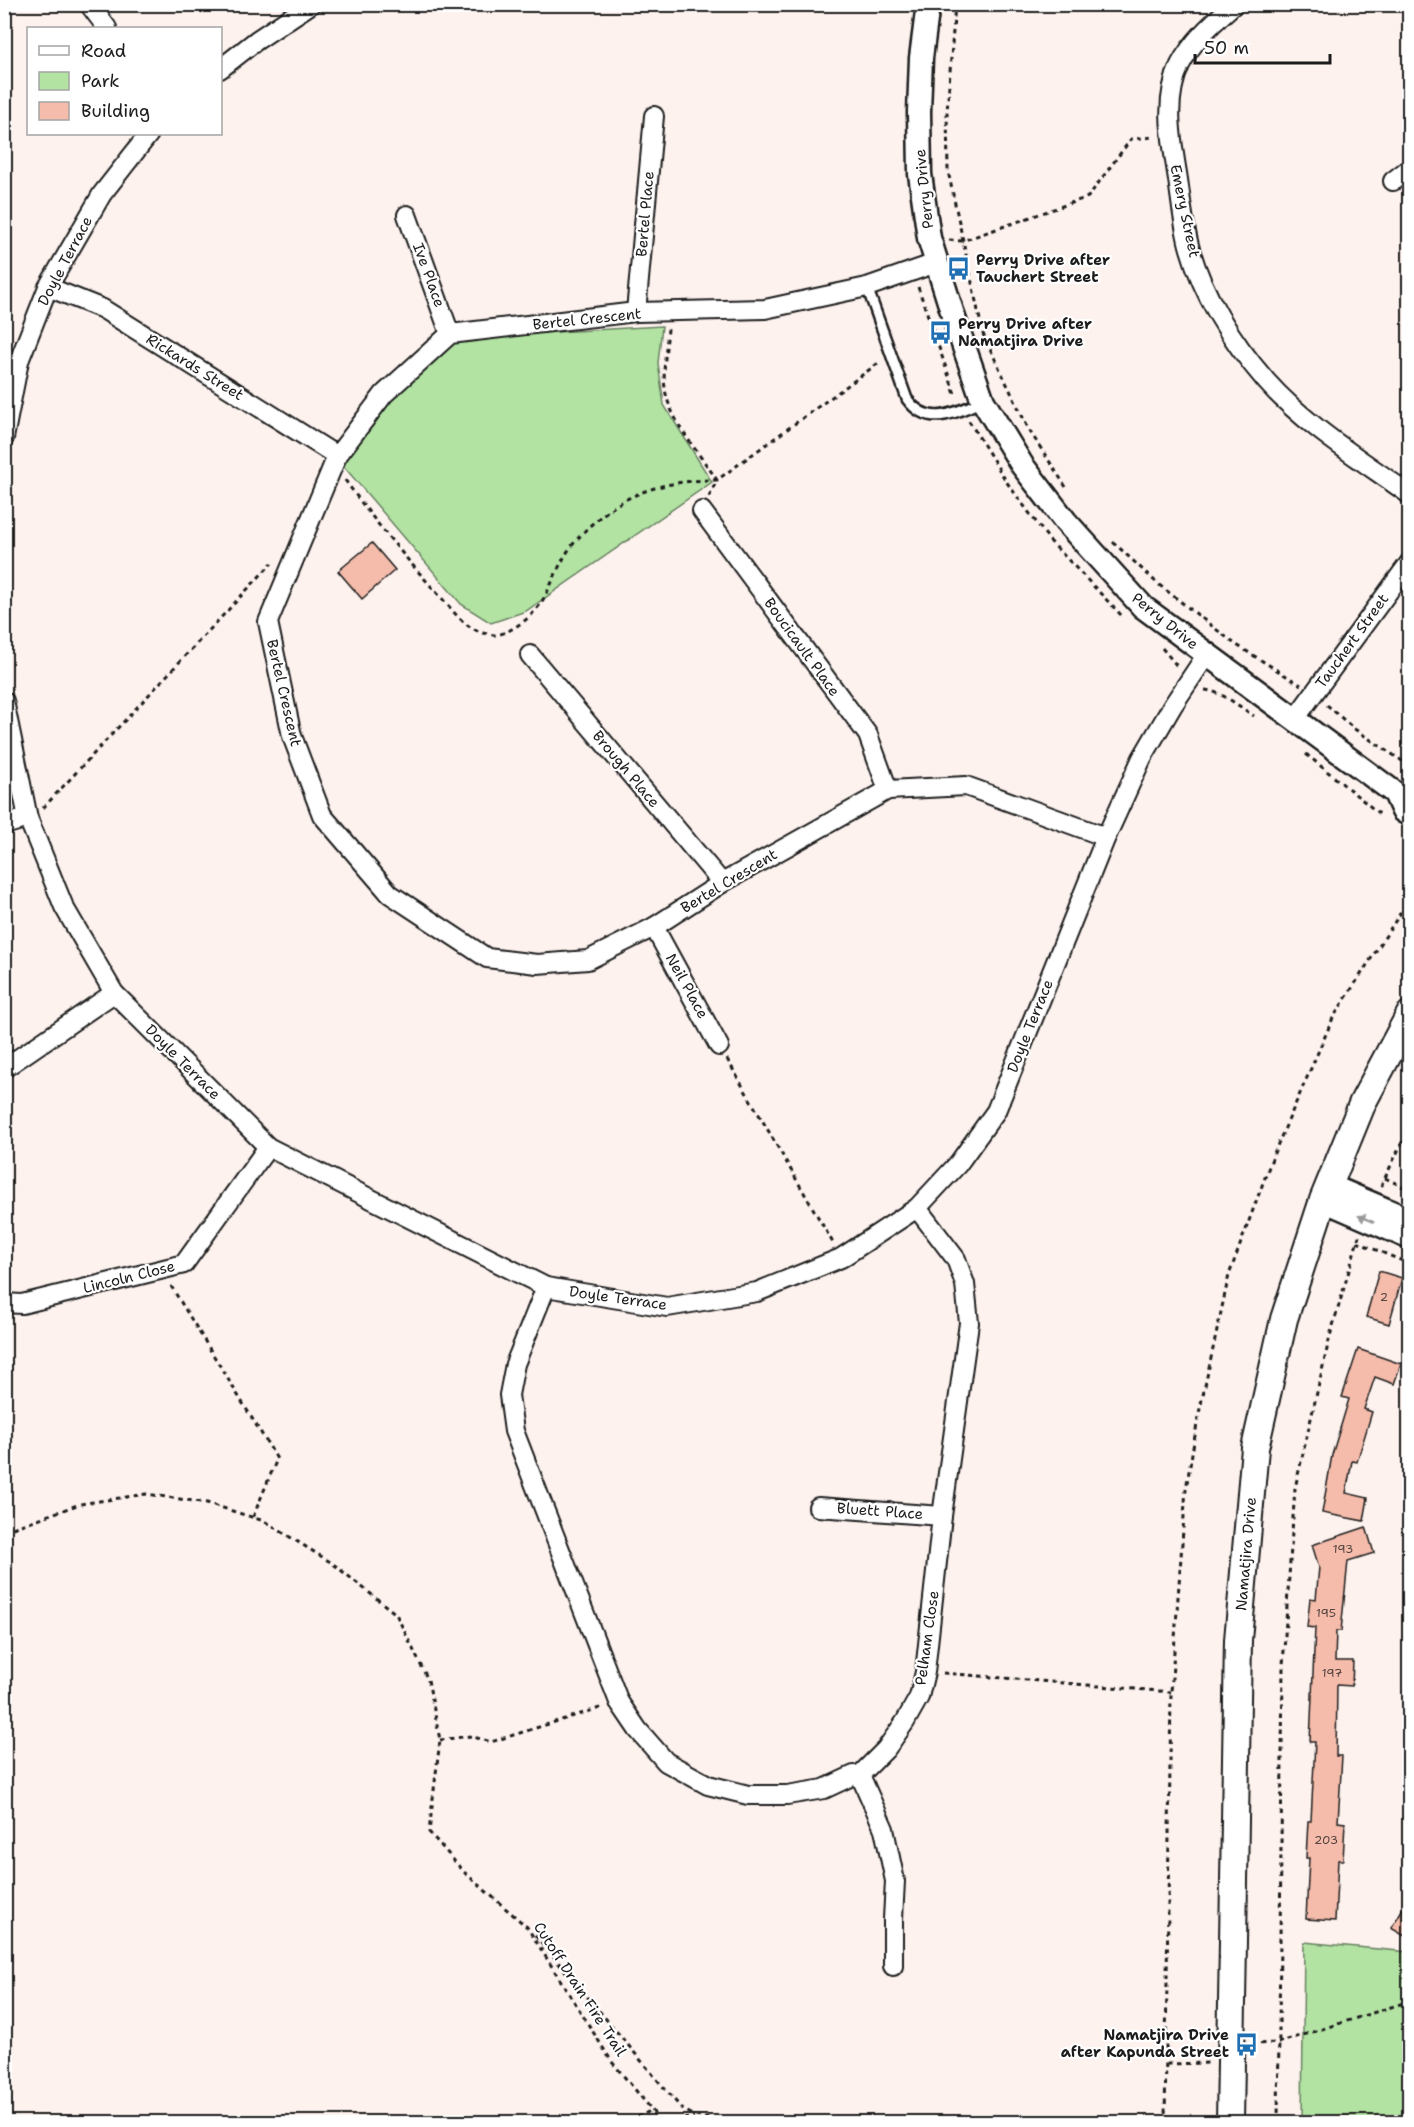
<svg xmlns="http://www.w3.org/2000/svg" width="1414" height="2127" viewBox="0 0 1414 2127" font-family="'Shantell Sans',sans-serif">
  <style>
    .green { fill: #b2e3a3; stroke: #678060; stroke-width: 1.5 }
    .building { fill: #f5bcab; stroke: #1c1c1c; stroke-width: 1.5 }
    .lines { fill: none; stroke-linecap: round; stroke-linejoin: round }
    .service-casing { stroke: #1c1c1c; stroke-width: 14 }
    .minor-casing { stroke: #1c1c1c; stroke-width: 22 }
    .tertiary-casing { stroke: #1c1c1c; stroke-width: 27 }
    .secondary-casing { stroke: #1c1c1c; stroke-width: 30 }
    .path { stroke: #1c1c1c; stroke-width: 3; stroke-dasharray: 4.5 4.5; stroke-linecap: butt }
    .service { stroke: #fff; stroke-width: 9 }
    .minor { stroke: #fff; stroke-width: 18 }
    .tertiary { stroke: #fff; stroke-width: 22 }
    .secondary { stroke: #fff; stroke-width: 26 }
    .oneway { fill: #999 }
    .labels { text-anchor: middle; dominant-baseline: central; stroke-width: 4.5; stroke-linejoin: round; paint-order: stroke }
    .number-label { font-size: 12px; fill: #524440 }
    .street-label { font-size: 15px; fill: #1c1c1c; stroke: #fff }
    .poi-label { font-size: 15px; font-weight: bold; fill: #1c1c1c; stroke: #fff; text-anchor: start }
  </style>
  <rect width="100%" height="100%" fill="#fdf2ee"/>
  <filter id="ink" filterUnits="userSpaceOnUse"><feTurbulence type="fractalNoise" baseFrequency=".0167" numOctaves="2"/><feDisplacementMap in="SourceGraphic" scale="12" xChannelSelector="R" yChannelSelector="G"/><feConvolveMatrix kernelMatrix="1 2 1 2 8 2 1 2 1" color-interpolation-filters="sRGB"/></filter>
  <g filter="url(#ink)">
    <g class="green">
      <path d="M 662,326 L 658,363 L 664,405 L 712,482 L 526,611 L 491,623 L 461,604 L 340,462 L 386,397 L 454,338 Z"/>
      <path d="M 1304,1942 L 1409,1952 L 1409,2122 L 1302,2122 Z"/>
    </g>
    <g class="building">
      <path d="M 372,543 L 395,570 L 362,599 L 338,571 Z"/>
      <path d="M 1379,1271 L 1402,1278 L 1389,1324 L 1366,1317 Z"/>
      <path d="M 1358,1349 L 1401,1364 L 1394,1384 L 1375,1377 L 1364,1409 L 1372,1412 L 1357,1462 L 1352,1461 L 1346,1493 L 1368,1498 L 1364,1521 L 1322,1513 L 1332,1455 L 1349,1399 L 1342,1397 Z"/>
      <path d="M 1366,1527 L 1374,1553 L 1348,1561 L 1341,1631 L 1336,1631 L 1335,1661 L 1353,1661 L 1352,1686 L 1337,1685 L 1336,1756 L 1342,1756 L 1338,1822 L 1345,1823 L 1343,1860 L 1338,1860 L 1335,1921 L 1306,1919 L 1309,1858 L 1306,1858 L 1308,1821 L 1311,1821 L 1315,1742 L 1310,1742 L 1315,1628 L 1307,1627 L 1310,1598 L 1316,1599 L 1319,1567 L 1312,1545 Z"/>
      <path d="M 1410,1897 L 1410,1939 L 1391,1928 Z"/>
    </g>
    <g class="lines">
      <defs>
        <path id="service" d="M 867,287 L 907,399 C 929,429 955,412 983,401"/>
        <g id="minor">
          <path d="M 89,4 L 107,28"/>
          <path d="M 1234,4 C 1213,23 1193,40 1180,65 C 1164,99 1171,137 1177,173 C 1181,198 1183,225 1190,249 C 1204,298 1234,344 1267,382 C 1305,425 1363,461 1410,495"/>
          <path d="M 220,69 L 257,40 L 311,4"/>
          <path d="M 1393,181 L 1410,168"/>
          <path d="M 407,215 L 450,334"/>
          <path d="M 936,263 L 867,287 L 765,309 L 636,312 L 450,334 L 384,394 L 337,456 L 268,622 L 292,736 L 322,815 L 390,894 L 487,958 L 537,964 L 588,960 L 654,927 L 722,883 L 888,790 L 966,786 L 1106,837"/>
          <path d="M 48,287 L 103,309 L 337,456"/>
          <path d="M 636,312 L 654,116"/>
          <path d="M 4,438 L 19,361 L 48,287 L 102,194 L 149,134"/>
          <path d="M 702,511 L 868,735 L 888,790"/>
          <path d="M 530,655 L 722,883"/>
          <path d="M 4,701 L 28,818 L 64,907 L 114,993 L 268,1147 L 546,1287 L 667,1307 L 757,1292 L 841,1258 L 917,1208 L 958,1164 L 996,1111 L 1106,837 L 1142,758 L 1173,705 L 1207,654"/>
          <path d="M 1295,719 L 1410,562"/>
          <path d="M 4,825 L 28,818"/>
          <path d="M 654,927 L 719,1046"/>
          <path d="M 6,1067 L 114,993"/>
          <path d="M 546,1287 L 515,1364 L 509,1395 L 514,1431 L 619,1702 L 638,1730 L 666,1762 L 708,1785 L 748,1795 L 787,1795 L 824,1789 L 854,1775 L 860,1775 L 886,1749 L 905,1722 L 919,1697 L 925,1672 L 942,1516 L 969,1323 L 965,1284 L 956,1259 L 917,1208"/>
          <path d="M 4,1303 L 22,1304 L 184,1264 L 268,1147"/>
          <path d="M 818,1507 L 942,1516"/>
          <path d="M 860,1775 L 884,1829 L 895,1881 L 893,1919 L 893,1966"/>
        </g>
        <g id="tertiary">
          <path d="M 928,4 L 921,58 L 919,112 L 920,174 L 929,238 L 955,321 L 983,401 L 1022,465 L 1066,522 L 1143,607 L 1395,793 L 1403,811 L 1410,815"/>
          <path d="M 1328,1185 L 1410,1220"/>
          <path d="M 1323,1200 L 1410,1238"/>
        </g>
        <path id="secondary" d="M 1230,2122 L 1238,1640 L 1255,1448 L 1284,1319 L 1323,1200 L 1363,1102 L 1410,1014"/>
      </defs>
      <use href="#service" class="service-casing"/>
      <use href="#minor" class="minor-casing"/>
      <use href="#tertiary" class="tertiary-casing"/>
      <use href="#secondary" class="secondary-casing"/>
      <g class="path">
        <path d="M 955,4 L 947,112 L 948,171 L 983,334 L 1029,430 L 1066,487"/>
        <path d="M 949,240 L 962,241 L 1088,197 L 1131,139 L 1155,137"/>
        <path d="M 918,287 L 956,397"/>
        <path d="M 668,329 C 666,352 660,382 669,404 C 679,431 701,456 717,480 L 709,497"/>
        <path d="M 969,421 L 1008,484 L 1050,541 L 1124,618"/>
        <path d="M 345,480 C 373,520 405,557 437,593 C 448,604 458,620 472,628 C 477,631 488,635 494,635 C 501,635 509,631 515,627 C 551,607 550,572 574,543 C 613,496 658,480 717,480 L 880,362"/>
        <path d="M 1113,542 L 1158,584 L 1235,644 L 1301,685"/>
        <path d="M 1162,648 L 1177,666"/>
        <path d="M 1205,690 C 1223,692 1240,707 1254,716"/>
        <path d="M 1327,705 L 1353,728 L 1410,766"/>
        <path d="M 1306,754 L 1382,816"/>
        <path d="M 43,808 L 272,563"/>
        <path d="M 727,1059 L 833,1243"/>
        <path d="M 1385,1178 L 1410,1190"/>
        <path d="M 1381,1186 L 1410,1126"/>
        <path d="M 1357,1242 L 1410,1264"/>
        <path d="M 171,1286 L 277,1459 L 253,1517"/>
        <path d="M 4,1531 L 80,1504 L 146,1494 L 207,1503 L 264,1521 L 332,1563 L 396,1614 L 428,1680 L 440,1740 L 429,1832 L 464,1872 L 527,1927 L 612,2062 L 652,2110 L 659,2122"/>
        <path d="M 943,1673 L 1171,1692"/>
        <path d="M 440,1740 L 470,1736 L 491,1742 L 603,1707"/>
        <path d="M 535,1935 L 682,2109 L 695,2116 L 732,2122"/>
        <path d="M 1251,2044 L 1278,2043 L 1410,2001"/>
        <path d="M 1167,2064 L 1210,2063"/>
        <path d="M 629,2122 L 652,2110"/>
        <path d="M 675,2122 L 694,2116"/>
        <path d="M 1165,2122 L 1171,1692 L 1186,1489 L 1198,1418 L 1229,1275 L 1274,1153 L 1333,1018 L 1410,898"/>
        <path d="M 1278,2122 L 1283,1665 L 1295,1488 L 1330,1336 L 1359,1236"/>
      </g>
      <use href="#service" class="service"/>
      <use href="#minor" class="minor"/>
      <use href="#tertiary" class="tertiary"/>
      <use href="#secondary" class="secondary"/>
    </g>
    <defs><path id="oneway-solid" d="M-6-.8H1V-3.2L6.5 0L1 3.2V.8H-6Z" transform="scale(1.5)"/></defs>
    <use class="oneway" href="#oneway-solid" transform="translate(1366 1219) rotate(-157)"/>
  </g>
  <defs>
    <symbol id="bus-bare" viewBox="-9 -9 18 18"><path d="M-5-6H5V4H4V6H2V4H-2V6H-4V4H-5ZM-3.5-4V0h7V-4ZM-3.5 1.2v1.5H-2V1.2ZM2 1.2v1.5H3.5V1.2Z" fill="#1f6fb2" stroke="#fff" stroke-width="2.5" paint-order="stroke"/></symbol>
  </defs>
  <g fill-rule="evenodd">
    <use href="#bus-bare" x="942" y="252" width="33" height="33"/>
    <use href="#bus-bare" x="924" y="316" width="33" height="33"/>
    <use href="#bus-bare" x="1230" y="2028" width="33" height="33"/>
  </g>
  <g class="labels">
    <g class="number-label">
      <text x="1384" y="1297">2</text>
      <text x="1343" y="1549">193</text>
      <text x="1326" y="1613">195</text>
      <text x="1332" y="1673">197</text>
      <text x="1326" y="1840">203</text>
    </g>
    <g class="street-label">
      <text transform="translate(924 189) rotate(-96)">Perry Drive</text>
      <text transform="translate(1185 211) rotate(78)">Emery Street</text>
      <text transform="translate(645 214) rotate(-85)">Bertel Place</text>
      <text transform="translate(65 261) rotate(-62)">Doyle Terrace</text>
      <text transform="translate(429 275) rotate(70)">Ive Place</text>
      <text transform="translate(587 319) rotate(-6)">Bertel Crescent</text>
      <text transform="translate(195 367) rotate(32)">Rickards Street</text>
      <text transform="translate(1165 621) rotate(39)">Perry Drive</text>
      <text transform="translate(1352 641) rotate(-54)">Tauchert Street</text>
      <text transform="translate(802 647) rotate(54)">Boucicault Place</text>
      <text transform="translate(284 693) rotate(77)">Bertel Crescent</text>
      <text transform="translate(626 769) rotate(50)">Brough Place</text>
      <text transform="translate(729 881) rotate(-31)">Bertel Crescent</text>
      <text transform="translate(687 986) rotate(61)">Neil Place</text>
      <text transform="translate(1030 1026) rotate(-68)">Doyle Terrace</text>
      <text transform="translate(183 1062) rotate(45)">Doyle Terrace</text>
      <text transform="translate(129 1277) rotate(-14)">Lincoln Close</text>
      <text transform="translate(618 1298) rotate(8)">Doyle Terrace</text>
      <text transform="translate(880 1511) rotate(4)">Bluett Place</text>
      <text transform="translate(1246 1554) rotate(-85)">Namatjira Drive</text>
      <text transform="translate(927 1638) rotate(-82)">Pelham Close</text>
      <text transform="translate(580 1989) rotate(57)">Cutoff Drain Fire Trail</text>
    </g>
    <g class="poi-label">
      <text x="976" y="260">Perry Drive after<tspan x="976" dy="17">Tauchert Street</tspan></text>
      <text x="958" y="324">Perry Drive after<tspan x="958" dy="17">Namatjira Drive</tspan></text>
      <text x="1229" y="2035" text-anchor="end">Namatjira Drive<tspan x="1229" dy="17">after Kapunda Street</tspan></text>
    </g>
  </g>
  <rect width="1414" height="2127" fill="none" stroke="#fff" stroke-width="24"/>
  <rect x="12" y="12" width="1390" height="2103" fill="none" stroke="#1c1c1c" stroke-width="2" filter="url(#ink)"/>
  <rect x="27" y="27" width="195" height="108" fill="#ffffff" stroke="#a4a4a4" stroke-width="1.5"/>
  <rect x="39" y="46" width="30" height="9" fill="#ffffff" stroke="#a4a4a4" stroke-width="1.5"/>
  <text x="81" y="57" font-size="18" fill="#1c1c1c">Road</text>
  <rect x="39" y="72" width="30" height="18" fill="#b2e3a3" stroke="#a4a4a4" stroke-width="1.5"/>
  <text x="81" y="87" font-size="18" fill="#1c1c1c">Park</text>
  <rect x="39" y="102" width="30" height="18" fill="#f5bcab" stroke="#a4a4a4" stroke-width="1.5"/>
  <text x="81" y="117" font-size="18" fill="#1c1c1c">Building</text>
  <path d="M1195 54v9h135v-9" fill="none" stroke="#1c1c1c" stroke-width="3"/>
  <text x="1204" y="54" font-size="18" fill="#1c1c1c" stroke="#ffffff" stroke-width="4.5" paint-order="stroke">50 m</text>
</svg>
